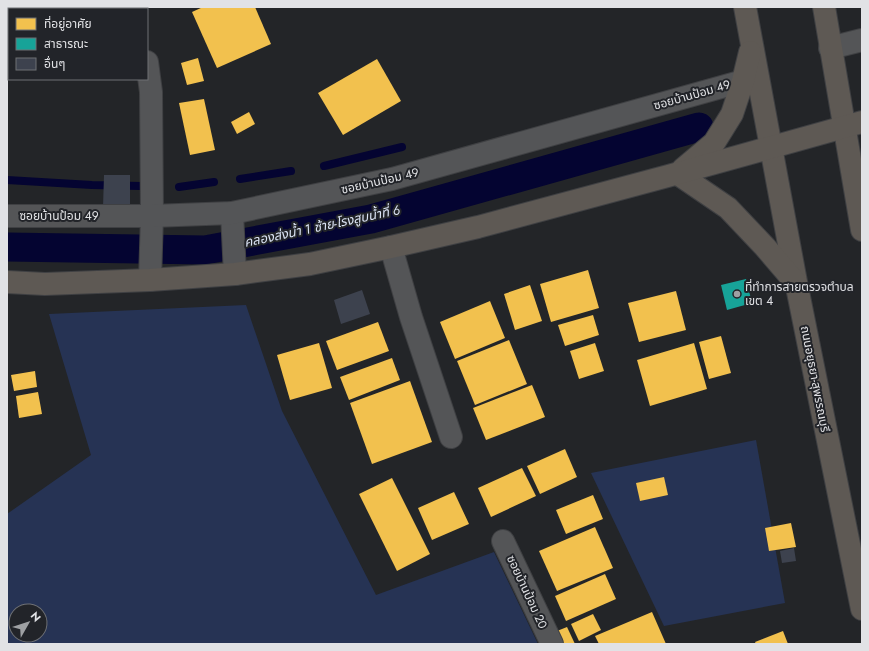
<svg xmlns="http://www.w3.org/2000/svg" width="869" height="651" viewBox="0 0 869 651" font-family="Jost,'Noto Sans Thai',sans-serif">
  <style>
    .green { fill: #263354; fill-rule: evenodd }
    .homes { fill: #f2c14e }
    .public { fill: #17a398 }
    .lines { fill: none; stroke-linecap: round; stroke-linejoin: round }
    .stream { stroke: #040431; stroke-width: 8 }
    .canal { stroke: #040431; stroke-width: 29 }
    .building { fill: #3d424e }
    .minor-casing { stroke: #3f4043; stroke-width: 24 }
    .major-casing { stroke: #3f4043; stroke-width: 24 }
    .minor { stroke: #545557; stroke-width: 22 }
    .major { stroke: #5e5954; stroke-width: 22 }
    .poi-dot { fill: #9ea0a3; stroke: #222429; stroke-width: 1.5 }
    .labels { text-anchor: middle; dominant-baseline: central; stroke-width: 4; stroke-linejoin: round; paint-order: stroke }
    .street-label { font-size: 12px; fill: #e1e2e5; stroke: #222429 }
    .poi-label { font-size: 12px; fill: #e1e2e5; stroke: #222429; text-anchor: start }
    .water-label { font-size: 13px; font-style: italic; fill: #dce4f5; stroke: #222429 }
  </style>
  <rect width="100%" height="100%" fill="#232528"/>
  <g class="green">
    <path d="M 246,305 L 282,411 L 376,595 L 494,552 L 538,644 L 7,644 L 7,514 L 91,455 L 49,314 ZM 16,611 L 40,611 L 40,635 L 16,635 Z"/>
    <path d="M 756,440 L 785,603 L 664,626 L 591,473 Z"/>
  </g>
  <g class="homes">
    <path d="M 41,7 L 120,7 L 121,9 L 36,9 Z"/>
    <path d="M 203,7 L 255,7 L 271,44 L 217,68 L 192,12 Z"/>
    <path d="M 198,58 L 204,81 L 187,85 L 181,63 Z"/>
    <path d="M 377,59 L 401,101 L 343,135 L 318,93 Z"/>
    <path d="M 204,99 L 215,150 L 190,155 L 179,103 Z"/>
    <path d="M 249,112 L 255,124 L 237,134 L 231,122 Z"/>
    <path d="M 588,270 L 599,308 L 551,322 L 540,284 Z"/>
    <path d="M 530,285 L 542,321 L 515,330 L 504,294 Z"/>
    <path d="M 676,291 L 686,330 L 639,342 L 628,303 Z"/>
    <path d="M 490,301 L 505,338 L 455,359 L 440,322 Z"/>
    <path d="M 593,315 L 599,335 L 565,346 L 558,325 Z"/>
    <path d="M 378,322 L 389,351 L 337,370 L 326,341 Z"/>
    <path d="M 721,336 L 731,373 L 709,379 L 699,342 Z"/>
    <path d="M 509,340 L 527,384 L 475,405 L 457,361 Z"/>
    <path d="M 319,343 L 332,388 L 290,400 L 277,355 Z"/>
    <path d="M 595,343 L 604,371 L 579,379 L 570,351 Z"/>
    <path d="M 694,343 L 707,389 L 650,406 L 637,360 Z"/>
    <path d="M 392,358 L 400,380 L 349,400 L 340,377 Z"/>
    <path d="M 35,371 L 37,387 L 14,391 L 11,375 Z"/>
    <path d="M 410,381 L 432,442 L 372,464 L 350,403 Z"/>
    <path d="M 532,385 L 545,417 L 486,440 L 473,408 Z"/>
    <path d="M 38,392 L 42,414 L 19,418 L 16,396 Z"/>
    <path d="M 565,449 L 577,477 L 540,494 L 527,466 Z"/>
    <path d="M 522,468 L 536,496 L 491,517 L 478,488 Z"/>
    <path d="M 664,477 L 668,495 L 640,501 L 636,483 Z"/>
    <path d="M 392,478 L 430,554 L 397,571 L 359,494 Z"/>
    <path d="M 454,492 L 469,524 L 432,540 L 418,508 Z"/>
    <path d="M 593,495 L 603,519 L 566,534 L 556,510 Z"/>
    <path d="M 791,523 L 796,547 L 769,551 L 765,528 Z"/>
    <path d="M 595,527 L 613,568 L 557,591 L 539,551 Z"/>
    <path d="M 605,574 L 616,599 L 566,621 L 555,596 Z"/>
    <path d="M 652,612 L 666,644 L 599,644 L 595,636 Z"/>
    <path d="M 593,614 L 601,630 L 579,641 L 571,624 Z"/>
    <path d="M 567,627 L 575,644 L 557,644 L 552,633 Z"/>
    <path d="M 783,631 L 788,644 L 756,644 L 755,642 Z"/>
  </g>
  <path class="public" d="M 746,279 L 752,303 L 727,310 L 721,285 Z"/>
  <g class="lines">
    <g class="stream">
      <path d="M 324,166 L 402,147"/>
      <path d="M 240,179 L 291,171"/>
      <path d="M 7,180 L 92,185 L 141,186"/>
      <path d="M 179,187 L 214,182"/>
    </g>
    <path class="canal" d="M 7,247 L 205,250 L 371,219 L 699,127"/>
  </g>
  <g class="building">
    <path d="M 104,175 L 130,175 L 130,207 L 103,207 Z"/>
    <path d="M 362,290 L 370,314 L 341,324 L 334,300 Z"/>
    <path d="M 794,548 L 796,561 L 782,563 L 780,551 Z"/>
  </g>
  <g class="lines">
    <defs>
      <g id="minor">
        <path d="M 830,48 L 862,40"/>
        <path d="M 147,62 L 151,92 L 152,216 L 150,280"/>
        <path d="M 232,213 L 235,274"/>
        <path d="M 7,216 L 152,216 L 232,213 L 392,179 L 743,81"/>
        <path d="M 391,247 L 411,317 L 451,437"/>
        <path d="M 503,541 L 552,644"/>
      </g>
      <g id="major">
        <path d="M 745,7 L 796,282 L 862,609"/>
        <path d="M 824,7 L 862,230"/>
        <path d="M 683,169 L 714,143 L 732,114 L 743,81 L 750,52"/>
        <path d="M 678,174 L 728,208 L 765,247 L 795,282"/>
        <path d="M 7,282 L 45,284 L 150,280 L 235,274 L 310,264 L 391,247 L 478,227 L 668,176 L 862,122"/>
      </g>
    </defs>
    <use href="#minor" class="minor-casing"/>
    <use href="#major" class="major-casing"/>
    <use href="#minor" class="minor"/>
    <use href="#major" class="major"/>
  </g>
  <circle class="poi-dot" cx="737" cy="294" r="4"/>
  <g class="labels">
    <g class="street-label">
      <text transform="translate(692 95) rotate(-16)">ซอยบ้านป้อม 49</text>
      <text transform="translate(380 181) rotate(-13)">ซอยบ้านป้อม 49</text>
      <text x="59" y="216">ซอยบ้านป้อม 49</text>
      <text transform="translate(815 379) rotate(79)">ถนนอยุธยา-สุพรรณบุรี</text>
      <text transform="translate(527 592) rotate(65)">ซอยบ้านป้อม 20</text>
    </g>
    <g class="poi-label">
      <text x="745" y="287">ที่ทำการสายตรวจตำบล<tspan x="745" dy="14">เขต 4</tspan></text>
    </g>
    <g class="water-label">
      <text transform="translate(322 226) rotate(-12)">คลองส่งน้ำ 1 ซ้าย-โรงสูบน้ำที่ 6</text>
    </g>
  </g>
  <rect width="869" height="651" fill="none" stroke="#e1e2e5" stroke-width="16"/>
  <rect x="8" y="8" width="140" height="72" fill="#222429" stroke="#6e7074"/>
  <rect x="16" y="18" width="20" height="12" fill="#f2c14e" stroke="#6e7074"/>
  <text x="44" y="28" font-size="12" fill="#e1e2e5">ที่อยู่อาศัย</text>
  <rect x="16" y="38" width="20" height="12" fill="#17a398" stroke="#6e7074"/>
  <text x="44" y="48" font-size="12" fill="#e1e2e5">สาธารณะ</text>
  <rect x="16" y="58" width="20" height="12" fill="#3d424e" stroke="#6e7074"/>
  <text x="44" y="68" font-size="12" fill="#e1e2e5">อื่นๆ</text>
  <g transform="translate(28 623) rotate(51)"><circle r="19" fill="#222429" stroke="#6e7074"/>
  <path d="M0-3L7 15L0 10L-7 15Z" fill="#9ea0a3"/>
  <text y="-6" font-size="11" font-weight="bold" text-anchor="middle" fill="#e1e2e5">N</text>
  </g>
</svg>
